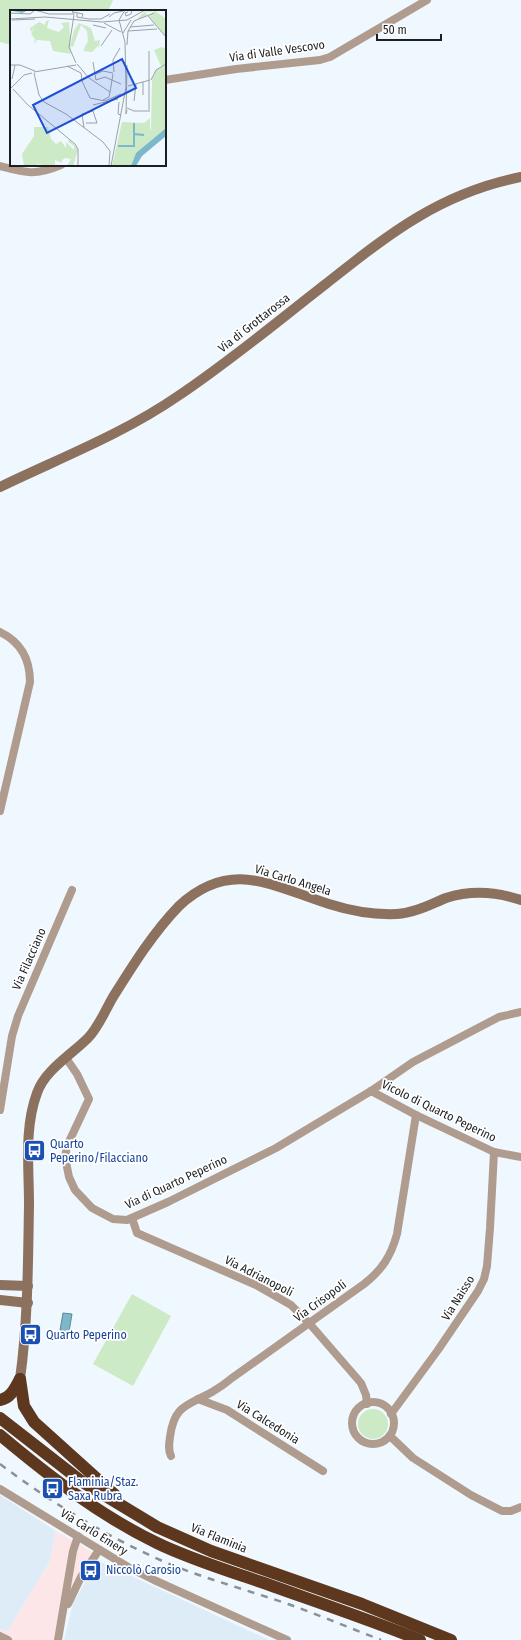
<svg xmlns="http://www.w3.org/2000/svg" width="521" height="1640" viewBox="0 0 521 1640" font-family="'Fira Sans Condensed',sans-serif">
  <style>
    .built { fill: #deecf8 }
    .industrial { fill: #fce6e8 }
    .green { fill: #cbeac5 }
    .water { fill: #7db7ca; stroke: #608997 }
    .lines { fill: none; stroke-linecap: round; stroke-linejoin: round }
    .street { stroke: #b09c8f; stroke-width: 8 }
    .secondary { stroke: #8d715f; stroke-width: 10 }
    .highway { stroke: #5d381e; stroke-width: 12 }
    .rail { stroke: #8b9095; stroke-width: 2.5; stroke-dasharray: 7 7; stroke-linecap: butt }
    .labels { text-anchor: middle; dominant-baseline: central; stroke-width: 3.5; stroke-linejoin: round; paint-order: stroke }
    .street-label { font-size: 12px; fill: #1c1e21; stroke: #fff }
    .transit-label { font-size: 12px; fill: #164399; stroke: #fff; text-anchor: start }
    .inset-river { fill: none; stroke: #7db7ca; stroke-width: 2 }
    .inset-road { fill: none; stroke: #9ba1a6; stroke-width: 1 }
    .view { fill: #1d4ed8; fill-opacity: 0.15; stroke: #1d4ed8; stroke-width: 2 }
    .inset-edge { fill: none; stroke: #1c1e21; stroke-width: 2 }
  </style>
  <rect width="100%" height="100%" fill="#f0f8ff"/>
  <g class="built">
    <path d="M 0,1495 L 56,1531 L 50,1561 L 7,1632 L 0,1628 Z"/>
    <path d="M 101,1562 L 269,1640 L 64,1640 L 73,1603 L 93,1569 Z"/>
  </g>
  <path class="industrial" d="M 56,1531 L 94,1553 L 69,1592 L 55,1640 L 0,1640 L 0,1628 L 7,1632 L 50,1561 Z"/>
  <g class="green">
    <path d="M 0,0 L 113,0 L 108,11 L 11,11 L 11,45 L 0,42 Z"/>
    <path d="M 132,1294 L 171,1316 L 133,1386 L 93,1364 Z"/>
    <circle cx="373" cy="1424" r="15"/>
  </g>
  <path class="water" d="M 63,1313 L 72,1314 L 69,1332 L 60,1330 Z"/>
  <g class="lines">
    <g class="street">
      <path d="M 165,80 L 236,69 L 320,60 L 330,57 L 427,0"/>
      <path d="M 0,166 C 26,173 35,176 61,165"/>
      <path d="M 0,632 C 21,642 30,659 30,682 L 0,811"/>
      <path d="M 66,1058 L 77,1074 L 89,1099 L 67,1146 L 65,1157 L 69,1177 L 75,1190 L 92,1208 L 113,1219 L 127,1220 L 168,1202 L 276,1148 L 371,1091 L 413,1062 L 499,1017 L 521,1012"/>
      <path d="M 371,1091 L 416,1115 L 494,1152 L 521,1157"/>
      <path d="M 0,1110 L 12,1036 L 18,1016 L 72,890"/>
      <path d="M 132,1218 L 137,1233 L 256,1285 L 291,1305 L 309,1323 L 361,1383 L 366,1395 L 367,1404"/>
      <path d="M 198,1399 L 227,1410 L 323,1471"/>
      <circle cx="373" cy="1423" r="21"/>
      <path d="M 391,1414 L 438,1350 L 478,1291 L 484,1279 L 487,1266 L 490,1228 L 494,1152"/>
      <path d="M 390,1436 L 413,1458 L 471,1495 L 502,1511 L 511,1511 L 521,1507"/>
      <path d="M 171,1456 C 168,1450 169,1444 170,1437 C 174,1405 187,1406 212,1392 C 219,1388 226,1383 232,1378 L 364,1284 C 382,1270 391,1256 397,1234 L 416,1115"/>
      <path d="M 0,1489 L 128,1567 L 154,1580 L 287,1640"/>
      <path d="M 68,1604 L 81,1577 L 99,1550"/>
      <path d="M 0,1636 L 8,1640"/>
      <path d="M 58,1640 L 73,1551 L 78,1536"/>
    </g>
    <g class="secondary">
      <path d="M 0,487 C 60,458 123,434 178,396 C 229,362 278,321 327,283 C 389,234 440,193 521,177"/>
      <path d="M 0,1285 L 28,1286"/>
      <path d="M 0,1300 L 28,1303"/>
      <path d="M 20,1379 C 28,1321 28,1263 29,1204 C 29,1167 24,1128 37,1093 C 45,1070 71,1055 88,1038 C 98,1028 106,1009 113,997 C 133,965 153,933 179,906 C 231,858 272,886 329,904 C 351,911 374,915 397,914 C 415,913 431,904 446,898 C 471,890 497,892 521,900"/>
    </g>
    <g class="highway">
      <path d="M 20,1379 L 24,1406 L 34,1422 L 115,1495"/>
      <path d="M 0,1400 C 11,1398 15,1388 20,1379"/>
      <path d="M 0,1418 L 81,1481 L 157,1527 L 211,1551 L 362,1604 L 451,1640"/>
      <path d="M 0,1435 C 49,1476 99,1515 157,1543 C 190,1559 226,1570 261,1582 C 314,1601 368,1619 420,1640"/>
    </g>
    <path class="rail" d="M 0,1464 C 52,1503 107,1537 167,1563 C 206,1579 247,1590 288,1604 C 319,1615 350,1628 381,1640"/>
  </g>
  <defs>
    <symbol id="bus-square" viewBox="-11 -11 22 22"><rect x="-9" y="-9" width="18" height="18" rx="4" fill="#1a4fb4" stroke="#fff"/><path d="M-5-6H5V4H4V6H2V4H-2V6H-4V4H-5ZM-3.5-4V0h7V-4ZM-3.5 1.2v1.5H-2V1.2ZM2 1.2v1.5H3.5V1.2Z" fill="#fff"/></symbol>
  </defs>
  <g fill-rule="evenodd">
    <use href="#bus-square" x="22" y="1138" width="25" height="25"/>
    <use href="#bus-square" x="18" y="1322" width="25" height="25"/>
    <use href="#bus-square" x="40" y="1476" width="25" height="25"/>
    <use href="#bus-square" x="78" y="1558" width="25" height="25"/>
  </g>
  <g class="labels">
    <g class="street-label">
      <text transform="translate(277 51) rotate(-8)">Via di Valle Vescovo</text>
      <text transform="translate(254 323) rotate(-38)">Via di Grottarossa</text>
      <text transform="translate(293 880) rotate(17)">Via Carlo Angela</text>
      <text transform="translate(29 959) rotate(-66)">Via Filacciano</text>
      <text transform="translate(439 1111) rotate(26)">Vicolo di Quarto Peperino</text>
      <text transform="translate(176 1182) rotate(-25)">Via di Quarto Peperino</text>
      <text transform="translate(259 1276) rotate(27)">Via Adrianopoli</text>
      <text transform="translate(458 1298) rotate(-58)">Via Naisso</text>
      <text transform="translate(320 1301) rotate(-36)">Via Crisopoli</text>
      <text transform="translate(268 1422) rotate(32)">Via Calcedonia</text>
      <text transform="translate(94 1532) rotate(32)">Via Carlo Emery</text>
      <text transform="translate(219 1538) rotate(22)">Via Flaminia</text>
    </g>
    <g class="transit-label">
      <text x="50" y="1144">Quarto<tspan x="50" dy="14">Peperino/Filacciano</tspan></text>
      <text x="46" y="1335">Quarto Peperino</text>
      <text x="68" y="1482">Flaminia/Staz.<tspan x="68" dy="14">Saxa Rubra</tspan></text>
      <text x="106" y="1570">Niccolò Carosio</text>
    </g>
  </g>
  <g transform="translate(10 10)">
    <rect width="156" height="156" fill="#f0f8ff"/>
    <path d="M 144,0 L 156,9 L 156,27 L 139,6 L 145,1 L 136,2 L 137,6 L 127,9 L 134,2 ZM 39,10 L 37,18 L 49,22 L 54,17 L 51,13 L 59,12 L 61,44 L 43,41 L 40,31 L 27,30 L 24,34 L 25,29 L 21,24 L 25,16 L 21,22 L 20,18 L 29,12 L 35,15 L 36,11 ZM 69,13 L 81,18 L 85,31 L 90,30 L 89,39 L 88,36 L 82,42 L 73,41 L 78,31 L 77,21 L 71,15 L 63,37 L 60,36 L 64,20 ZM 152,37 L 156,39 L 156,54 L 151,56 L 144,40 ZM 156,55 L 156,118 L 126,143 L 121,156 L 102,156 L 112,112 L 134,113 L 140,108 L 140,119 L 141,120 L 142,70 L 146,60 ZM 24,117 L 38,117 L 41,129 L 46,134 L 51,131 L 56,138 L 56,132 L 64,140 L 64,136 L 57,131 L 60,130 L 68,139 L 63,156 L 57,156 L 61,149 L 55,148 L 52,150 L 52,153 L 45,150 L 45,156 L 26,154 L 28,156 L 14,156 L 12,144 L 24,126 Z" fill="#cbeac5"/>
    <path d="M 156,118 L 156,126 L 132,146 L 126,156 L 121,156 L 126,143 Z" fill="#7db7ca"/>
    <path class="inset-river" d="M 3,0 L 12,2 L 16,0M 124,113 L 124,124 L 134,125M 108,136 L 124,136 L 124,124"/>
    <path class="inset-road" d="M 62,0 L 64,5 L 59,37 L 66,53M 63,2 L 73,4 L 72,7M 118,2 L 115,3 L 116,6 L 121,4 L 122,0M 0,3 L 20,4M 67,3 L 67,7 L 79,9M 20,4 L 25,0 L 39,4 L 63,4M 138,6 L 156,27M 99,7 L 104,3 L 113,1M 0,9 L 35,7 L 92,12 L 117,10 L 135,0M 79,9 L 91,9 L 100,4M 2,10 L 25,9M 124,11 L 144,3M 94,13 L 111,22M 83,15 L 96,18M 120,17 L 144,15M 118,21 L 147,19M 113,23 L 121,10M 117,35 L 118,21 L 124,11M 91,36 L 102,20M 139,41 L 139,100M 83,52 L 86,70M 67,54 L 79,68 L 100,82 L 99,87 L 93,90M 0,55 L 10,55 L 25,61M 57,56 L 71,63 L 72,71 L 80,88 L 95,91 L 111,84M 24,62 L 66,55M 104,62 L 103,50 L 110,38M 24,63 L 29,85 L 34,92 L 56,104 L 93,132 L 100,141 L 99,156M 86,64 L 93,61 L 103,63M 2,69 L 5,55M 86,70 L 95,67 L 111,74M 141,70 L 146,60 L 156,54M 133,72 L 133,85M 118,76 L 140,70M 0,79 L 14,65 L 22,63M 3,79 L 18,95 L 65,134 L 68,139 L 68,156M 100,82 L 103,64M 124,91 L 126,74M 109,92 L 108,104 L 111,105M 83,95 L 108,89M 117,98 L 124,101 L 140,101M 117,100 L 116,104 L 117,55M 74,118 L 72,104 L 83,101 L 87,113 L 76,113M 101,156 L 116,77 L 115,32 L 109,10 L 115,0"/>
    <path class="view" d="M 112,49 L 126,78 L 37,123 L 23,95 Z"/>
    <rect width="156" height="156" class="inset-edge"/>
  </g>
  <path d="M377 34v6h64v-6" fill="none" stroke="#1c1e21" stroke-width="2"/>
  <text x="383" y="34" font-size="12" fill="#1c1e21" stroke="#ffffff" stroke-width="3" paint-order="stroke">50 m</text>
</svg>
